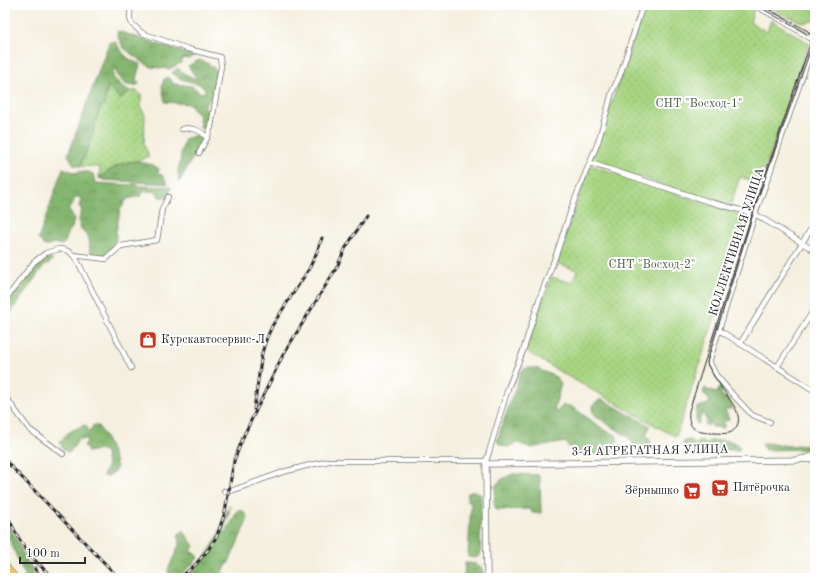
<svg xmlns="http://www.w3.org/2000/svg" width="820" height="583" viewBox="0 0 820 583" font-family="'Old Standard TT',serif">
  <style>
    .green { fill: url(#green-dots); stroke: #698056 }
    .forest { fill: url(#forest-crowns); stroke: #58704e }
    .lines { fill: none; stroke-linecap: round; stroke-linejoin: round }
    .minor-casing { stroke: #71706a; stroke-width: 6 }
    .tertiary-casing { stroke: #71706a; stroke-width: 7 }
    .primary-casing { stroke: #71706a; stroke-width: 8 }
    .minor { stroke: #fff; stroke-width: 4.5 }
    .tertiary { stroke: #fff; stroke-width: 5.5 }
    .primary { stroke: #eec569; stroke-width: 7 }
    .tram { stroke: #2b2b2b; stroke-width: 1 }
    .rail-casing { stroke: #2b2b2b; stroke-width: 3 }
    .rail { stroke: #fff; stroke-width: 1.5; stroke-dasharray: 4.5; stroke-linecap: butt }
    .minor-bridge-casing { stroke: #71706a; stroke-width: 6; stroke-linecap: butt }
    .minor-bridge { stroke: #fff; stroke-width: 4.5 }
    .labels { text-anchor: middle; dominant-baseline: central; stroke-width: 4; stroke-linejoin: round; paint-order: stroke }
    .park-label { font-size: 12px; fill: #505e45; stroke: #fff }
    .street-label { font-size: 12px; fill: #2b2b2b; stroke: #fff }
    .poi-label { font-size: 12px; fill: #2b2b2b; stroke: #fff; text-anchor: start }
  </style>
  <defs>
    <pattern id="green-dots" width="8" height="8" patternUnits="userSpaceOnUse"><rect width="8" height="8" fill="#a7d582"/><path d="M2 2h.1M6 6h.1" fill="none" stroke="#90b770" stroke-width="1.8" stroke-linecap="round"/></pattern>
    <pattern id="forest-crowns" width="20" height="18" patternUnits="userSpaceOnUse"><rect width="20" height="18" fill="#85b670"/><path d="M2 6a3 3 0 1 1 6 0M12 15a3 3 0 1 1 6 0" fill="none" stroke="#6d945c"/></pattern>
  </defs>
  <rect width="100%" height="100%" fill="#fff"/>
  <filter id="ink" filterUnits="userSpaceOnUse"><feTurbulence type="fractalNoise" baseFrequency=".025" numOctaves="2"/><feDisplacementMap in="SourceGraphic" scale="8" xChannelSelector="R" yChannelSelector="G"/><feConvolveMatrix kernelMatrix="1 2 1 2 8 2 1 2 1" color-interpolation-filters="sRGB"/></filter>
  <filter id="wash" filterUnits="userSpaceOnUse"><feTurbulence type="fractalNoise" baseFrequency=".012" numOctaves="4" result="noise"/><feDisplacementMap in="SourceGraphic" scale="16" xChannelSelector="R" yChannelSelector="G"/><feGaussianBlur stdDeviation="0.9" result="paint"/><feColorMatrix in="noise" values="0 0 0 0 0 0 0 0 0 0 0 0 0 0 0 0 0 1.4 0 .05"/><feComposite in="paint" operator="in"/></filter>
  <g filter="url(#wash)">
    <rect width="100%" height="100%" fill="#f4efde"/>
    <g class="green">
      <path d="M 645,5 L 747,5 L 754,9 L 750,22 L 767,32 L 771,20 L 809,43 L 760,183 L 740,177 L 730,206 L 591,162 L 622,73 Z"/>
      <path d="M 765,5 L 815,5 L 815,20 C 802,24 803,23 791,17 L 790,18 Z"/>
      <path d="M 108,86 L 121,99 L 130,91 L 137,91 L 141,95 L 141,108 L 145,115 L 144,145 L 149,156 L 137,161 L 126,162 L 113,168 L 99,178 L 100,167 L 80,166 L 88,148 L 100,108 L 104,105 Z"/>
      <path d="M 590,165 L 747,217 L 676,437 L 562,373 L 526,351 L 551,277 L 572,283 L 577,270 L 556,263 Z"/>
    </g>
    <g class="forest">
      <path d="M 118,31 L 194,56 L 189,59 L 184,58 L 181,63 L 169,69 L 151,67 L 144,63 L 134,56 L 123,47 L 117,35 Z"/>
      <path d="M 115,41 C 123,53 125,59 140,64 L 136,79 L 139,84 C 127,90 119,80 115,69 L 113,71 L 113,78 L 123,87 L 130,91 L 121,100 L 108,86 L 104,105 L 100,108 L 88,148 L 80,166 L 74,165 L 68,155 L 109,43 Z"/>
      <path d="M 199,60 L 209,64 L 216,70 L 213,95 L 204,106 L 209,111 L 206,129 L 200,128 L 199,116 L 190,104 L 165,102 L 162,86 L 164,79 L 168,77 L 174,84 L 192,86 L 201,93 L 206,91 L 199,84 L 181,79 L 172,73 L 178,68 L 183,73 L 198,80 L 188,66 Z"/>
      <path d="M 196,135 L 204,138 L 179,182 L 178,171 L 181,157 L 181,152 L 185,139 Z"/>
      <path d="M 137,161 L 153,165 L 159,169 L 158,173 L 163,176 L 168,184 L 105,180 L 99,178 C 113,168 120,163 137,161 Z"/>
      <path d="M 63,168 L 76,173 L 79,171 L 83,172 L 89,172 L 93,174 L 95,183 L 130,185 L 133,184 L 137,184 L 139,186 L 170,187 L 171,189 L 169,195 L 165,197 L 159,197 L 157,192 C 152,191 148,191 143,192 L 141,196 L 127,199 L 120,210 L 116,232 L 116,239 L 114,246 L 109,254 L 105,257 L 91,255 C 88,249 91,243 88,236 C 86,233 81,230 80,226 C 78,221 80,214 82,210 L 79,206 L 81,200 L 79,196 L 74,199 L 72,206 L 68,208 L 74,219 L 72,228 L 67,233 L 66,241 L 62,245 L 55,243 L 48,246 L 43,245 L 41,241 L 38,240 Z"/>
      <path d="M 49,257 L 53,260 L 42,268 L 5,321 L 5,303 C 18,288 29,272 43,258 Z"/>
      <path d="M 526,368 L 536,368 L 556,377 L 561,384 L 554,410 L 557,412 L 563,405 L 570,406 L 578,411 L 606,431 L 616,435 L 618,441 L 613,446 L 612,455 L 575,454 L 565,442 L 531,448 L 518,443 L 507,447 L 499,444 L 497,440 L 521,371 Z"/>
      <path d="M 720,387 C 723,390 722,392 721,395 C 727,397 731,403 733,408 L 725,410 C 726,413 728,415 729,420 L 727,421 L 724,420 L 724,427 L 722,429 L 717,427 L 712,427 L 710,421 L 708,426 L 705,425 L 707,419 L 705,418 L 703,413 L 702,412 L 699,423 L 697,424 C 695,419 696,412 697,407 L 699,408 L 700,406 L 706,405 L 710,402 L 709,399 L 705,396 L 703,392 L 705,388 L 706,388 L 708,391 L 711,390 L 714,392 L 717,393 Z"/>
      <path d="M 601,399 L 607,402 L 650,426 L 646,435 L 651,442 L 647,447 L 633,444 L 628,437 L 596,416 L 592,411 L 594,404 Z"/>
      <path d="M 86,425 L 88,430 L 91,431 L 93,425 L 98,426 C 105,435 114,455 117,467 L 114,472 L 108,476 L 103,476 L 108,465 L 106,460 L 107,454 L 103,450 L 96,450 L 88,452 L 84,445 L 87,442 L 86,439 L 78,439 L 77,442 L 69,453 L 64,450 L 60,442 C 64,434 77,427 86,425 Z"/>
      <path d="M 691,440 L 693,444 L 698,444 L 698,441 L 703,441 L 704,444 L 708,444 L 709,441 C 719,441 733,437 740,448 L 739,450 L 697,450 L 687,449 L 683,444 L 684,441 Z"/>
      <path d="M 767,443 L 789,446 L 812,444 L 814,447 L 814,449 L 765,450 L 762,444 Z"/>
      <path d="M 513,474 L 538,475 L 540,478 L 541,513 L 532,513 L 531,509 L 496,510 L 494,502 L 496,485 L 502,479 Z"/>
      <path d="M 475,491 L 480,494 L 481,500 L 480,556 L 475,558 L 468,557 L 471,501 L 467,501 L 468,493 Z"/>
      <path d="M 230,506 L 228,517 L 222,534 L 226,532 L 238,510 L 243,511 L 246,514 L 248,519 L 229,562 L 223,571 L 221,578 L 187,578 C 202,562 212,550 221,529 C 224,521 226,513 230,506 Z"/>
      <path d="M 8,524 L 10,526 L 22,552 L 36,578 L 27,578 C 18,564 14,547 6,533 L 5,533 L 5,526 Z"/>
      <path d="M 183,530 L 194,546 L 190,553 L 195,552 L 198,558 C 192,565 180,578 170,578 L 168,570 L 180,543 L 178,535 Z"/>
      <path d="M 465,563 C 477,563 484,564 483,578 L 464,578 Z"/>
    </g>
  </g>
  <g filter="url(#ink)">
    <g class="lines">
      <defs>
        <g id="minor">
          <path d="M 131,5 L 130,15 L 130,19 L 132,24 L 142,33 L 188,49 L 220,57 L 221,66 L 211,127 L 207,138 L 199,153"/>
          <path d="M 754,5 L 778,18 L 810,38"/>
          <path d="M 182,129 C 190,127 202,130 207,138"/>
          <path d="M 590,163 L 710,202 L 755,214 L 815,251"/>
          <path d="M 73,255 L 106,259 L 121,246 L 157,240 L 162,209 L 168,197"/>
          <path d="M 5,300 L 34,262 L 46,253 L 59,249 L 65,250 L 70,252 L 76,258 L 131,368"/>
          <path d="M 719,330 L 815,391"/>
          <path d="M 740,344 L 815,222"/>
          <path d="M 777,367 L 815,308"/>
          <path d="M 5,396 L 29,429 L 63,454"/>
          <path d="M 770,422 L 752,415 L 733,395 L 716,375 L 710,363 L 710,359 L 755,214 L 770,172 L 796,95 L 808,60 L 815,46"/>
          <path d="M 804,460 L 815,460"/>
          <path d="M 486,464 L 486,461 L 489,452 L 508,388 L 523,351 L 540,297 L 556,255 L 573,204 L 598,142 L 607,111 L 612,92 L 620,75 L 643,5"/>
          <path d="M 224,491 L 228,492 L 283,472 L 310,465 L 329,461 L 486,461"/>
        </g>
        <path id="tertiary" d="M 487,578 L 486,464 L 796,460 L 807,458 L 815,455"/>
        <path id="primary" d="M 5,566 L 15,578"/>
      </defs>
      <use href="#minor" class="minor-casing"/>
      <use href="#tertiary" class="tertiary-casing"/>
      <use href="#primary" class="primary-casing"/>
      <use href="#minor" class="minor"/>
      <use href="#tertiary" class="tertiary"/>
      <use href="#primary" class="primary"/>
      <path class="tram" d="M 756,5 L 805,33 L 810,38 L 810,44 L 757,198 L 689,411 C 687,430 698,433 714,433 C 719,433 725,434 729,433 C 736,431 740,422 738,416 C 737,409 732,403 728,397 C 721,387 714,376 708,366 L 707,363 L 708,359 L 758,198 L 813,43 L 812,38 L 808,31 L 761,5"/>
      <defs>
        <g id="rail">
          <path d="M 254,409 L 262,353 L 266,340 L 272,326 L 281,312 L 309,269 L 316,254 L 322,238"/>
          <path d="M 5,460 L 119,578"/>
          <path d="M 5,510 C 18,540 28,557 54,578"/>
          <path d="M 32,564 L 41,578"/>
          <path d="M 180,578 L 195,565 L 208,550 L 217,536 L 225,512 L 234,461 L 244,435 L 283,355 L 337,267 L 345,249 L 366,216"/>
        </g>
      </defs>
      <use href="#rail" class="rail-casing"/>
      <use href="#rail" class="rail"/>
      <defs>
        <path id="minor-bridge" d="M 810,38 L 815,42"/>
      </defs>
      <use href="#minor-bridge" class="minor-bridge-casing"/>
      <use href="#minor-bridge" class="minor-bridge"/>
    </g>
  </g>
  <defs>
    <symbol id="shop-square" viewBox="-11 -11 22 22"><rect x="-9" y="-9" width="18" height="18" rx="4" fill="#c8321e" stroke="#fff"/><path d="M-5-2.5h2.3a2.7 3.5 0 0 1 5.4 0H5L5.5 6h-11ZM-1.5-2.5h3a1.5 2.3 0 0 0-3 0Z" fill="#fff"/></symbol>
    <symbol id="supermarket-square" viewBox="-11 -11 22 22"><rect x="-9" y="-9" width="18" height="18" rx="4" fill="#c8321e" stroke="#fff"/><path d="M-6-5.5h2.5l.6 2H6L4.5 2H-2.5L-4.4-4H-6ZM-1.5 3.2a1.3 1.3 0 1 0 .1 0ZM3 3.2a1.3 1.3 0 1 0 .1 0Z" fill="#fff"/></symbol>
  </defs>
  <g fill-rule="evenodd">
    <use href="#shop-square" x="138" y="330" width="20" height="20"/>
    <use href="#supermarket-square" x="710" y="478" width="20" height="20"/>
    <use href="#supermarket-square" x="682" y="481" width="20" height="20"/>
  </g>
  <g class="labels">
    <g class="park-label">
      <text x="699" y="104">СНТ "Восход-1"</text>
      <text x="652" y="265">СНТ "Восход-2"</text>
    </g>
    <g class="street-label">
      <text transform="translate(737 242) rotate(-72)">КОЛЛЕКТИВНАЯ УЛИЦА</text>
      <text transform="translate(650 451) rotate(-1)">3-Я АГРЕГАТНАЯ УЛИЦА</text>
    </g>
    <g class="poi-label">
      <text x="161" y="340">Курскавтосервис-Л</text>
      <text x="733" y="488">Пятёрочка</text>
      <text x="679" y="491" text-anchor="end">Зёрнышко</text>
    </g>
  </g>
  <rect width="820" height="583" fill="none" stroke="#fff" stroke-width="20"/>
  <path d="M20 557v6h65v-6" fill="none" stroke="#2b2b2b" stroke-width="2"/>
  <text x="26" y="557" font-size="12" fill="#2b2b2b" stroke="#ffffff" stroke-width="3" paint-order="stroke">100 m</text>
</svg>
